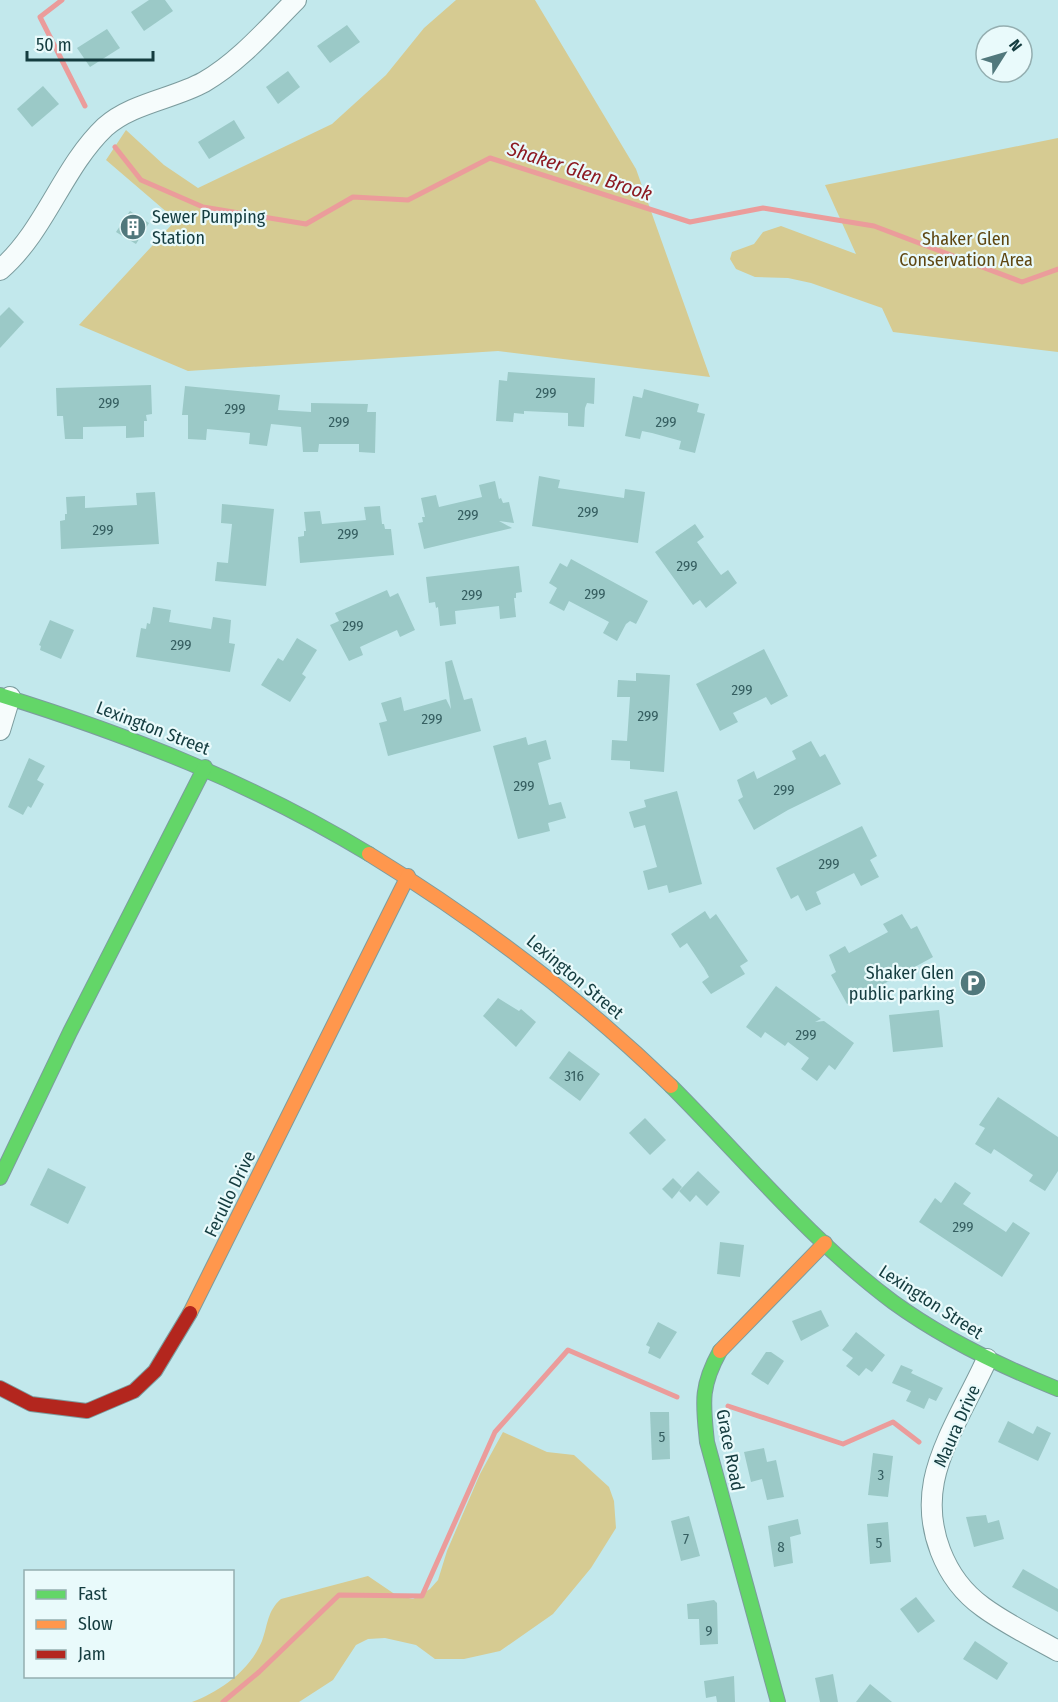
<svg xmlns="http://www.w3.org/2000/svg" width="1058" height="1702" viewBox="0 0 1058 1702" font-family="'Fira Sans Condensed',sans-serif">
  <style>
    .green { fill: #d6cb92 }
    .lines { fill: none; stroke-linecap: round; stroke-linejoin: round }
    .stream { stroke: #eb9c9b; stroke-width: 5 }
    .building { fill: #9bc9c7 }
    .street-casing { stroke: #7c9c9e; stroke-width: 22 }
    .fast-casing { stroke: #7c9c9e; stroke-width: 16 }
    .slow-casing { stroke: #7c9c9e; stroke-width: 16 }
    .jam-casing { stroke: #7c9c9e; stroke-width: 16 }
    .street { stroke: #f6fcfc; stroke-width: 20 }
    .fast { stroke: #63d668; stroke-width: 14 }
    .slow { stroke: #ff974d; stroke-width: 14 }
    .jam { stroke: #b3261e; stroke-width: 14 }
    .labels { text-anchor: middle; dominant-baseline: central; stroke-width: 4.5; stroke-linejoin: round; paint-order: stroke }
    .number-label { font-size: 15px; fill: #365f61 }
    .poi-label { font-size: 18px; fill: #143c3f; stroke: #e9fafb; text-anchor: start }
    .park-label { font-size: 18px; fill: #5f4712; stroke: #e9fafb }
    .street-label { font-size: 18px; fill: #143c3f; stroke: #e9fafb }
    .water-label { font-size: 20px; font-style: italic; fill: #8d1a22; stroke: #e9fafb }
  </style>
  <rect width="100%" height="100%" fill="#c2e8ec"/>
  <g class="green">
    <path d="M 456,0 L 535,0 L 636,169 L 710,377 L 498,351 L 188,371 L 79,325 L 176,220 L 106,160 L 126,130 L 164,165 L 198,188 L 332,124 L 386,75 L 424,28 Z"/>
    <path d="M 1058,138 L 1058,352 L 893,332 L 882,308 L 811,283 L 788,278 L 755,277 L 736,269 L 730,259 L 732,252 L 754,244 L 763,232 L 781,226 L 856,254 L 825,185 Z"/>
    <path d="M 503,1432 L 547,1452 L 574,1455 L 609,1487 L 614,1501 L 616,1528 L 591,1568 L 553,1614 L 500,1651 L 464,1659 L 435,1659 L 416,1645 L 385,1638 L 368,1639 L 356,1645 L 333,1680 L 299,1702 L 192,1702 C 221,1691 250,1670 262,1641 C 268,1625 267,1611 281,1599 L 368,1576 L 396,1595 L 413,1599 L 430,1589 L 438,1580 L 447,1551 L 480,1474 Z"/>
  </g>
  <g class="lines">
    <g class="stream">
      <path d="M 62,0 L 40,17 L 85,106"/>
      <path d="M 115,147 L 141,180 L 203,207 L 306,224 L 353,197 L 408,200 L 490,158 L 690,222 L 763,208 L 874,226 L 1022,282 L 1058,269"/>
      <path d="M 728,1406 L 843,1444 L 893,1422 L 919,1442"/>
      <path d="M 223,1702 L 259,1672 L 339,1595 L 422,1596 L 495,1432 L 568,1350 L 677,1397"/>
    </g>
  </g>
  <g class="building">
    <path d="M 149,0 L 165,0 L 173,11 L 144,31 L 131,12 Z"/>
    <path d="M 347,25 L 360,42 L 330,63 L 317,46 Z"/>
    <path d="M 107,29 L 120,48 L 90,67 L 77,48 Z"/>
    <path d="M 288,71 L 300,87 L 278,104 L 266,87 Z"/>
    <path d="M 43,86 L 59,104 L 32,127 L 17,109 Z"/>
    <path d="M 234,120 L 245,138 L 209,159 L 198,142 Z"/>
    <path d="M 130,211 L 149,223 L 136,244 L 116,232 Z"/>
    <path d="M 9,307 L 24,322 L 0,348 L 0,316 Z"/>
    <path d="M 508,372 L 595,378 L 594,404 L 587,403 L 585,408 L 584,427 L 568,426 L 568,413 L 524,411 L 524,414 L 514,413 L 513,422 L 496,421 L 499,380 L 507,381 Z"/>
    <path d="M 151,385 L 152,414 L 146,415 L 147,421 L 144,421 L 144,437 L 126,438 L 126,426 L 83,427 L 83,439 L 65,439 L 63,416 L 57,416 L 56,388 Z"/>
    <path d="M 185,386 L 280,395 L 278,410 L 311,412 L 311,403 L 368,404 L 367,412 L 376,412 L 375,453 L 359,452 L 359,444 L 319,444 L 318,452 L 303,452 L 301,427 L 271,424 L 267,446 L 249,444 L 250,433 L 207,429 L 206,440 L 188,439 L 188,415 L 182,415 Z"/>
    <path d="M 644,389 L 699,404 L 697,412 L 705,414 L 695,453 L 679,449 L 681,441 L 652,433 L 642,431 L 640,439 L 625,436 L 633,396 L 642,398 Z"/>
    <path d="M 539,476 L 560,480 L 558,488 L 624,498 L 625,489 L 645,492 L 638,543 L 532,526 Z"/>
    <path d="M 495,481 L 499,499 L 501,498 L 503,503 L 509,502 L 514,523 L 499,521 L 512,528 L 424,549 L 418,523 L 423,522 L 422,517 L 425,517 L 421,498 L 436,495 L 439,507 L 482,497 L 479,485 Z"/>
    <path d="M 155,492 L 159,544 L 61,549 L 60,521 L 65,520 L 65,514 L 67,514 L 66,497 L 85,496 L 85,508 L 118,506 L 137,505 L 136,493 Z"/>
    <path d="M 222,504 L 274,509 L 266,586 L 215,581 L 217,562 L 228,563 L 232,524 L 221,523 Z"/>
    <path d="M 380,506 L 382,524 L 384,524 L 385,529 L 391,529 L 394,555 L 300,563 L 298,537 L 304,536 L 304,531 L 306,531 L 304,512 L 320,511 L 322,524 L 366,520 L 364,507 Z"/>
    <path d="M 695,524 L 704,537 L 697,542 L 715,567 L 721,575 L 728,570 L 737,583 L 706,608 L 700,600 L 693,605 L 655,552 Z"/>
    <path d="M 571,559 L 648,601 L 636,624 L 630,621 L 626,624 L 617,641 L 603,633 L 609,622 L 569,601 L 564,611 L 549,603 L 557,588 L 549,583 L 560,563 L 567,567 Z"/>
    <path d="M 519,566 L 522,592 L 516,593 L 516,598 L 514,598 L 516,617 L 500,619 L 499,606 L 455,611 L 456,624 L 440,626 L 438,607 L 436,608 L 435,602 L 429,603 L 426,577 Z"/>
    <path d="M 387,590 L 390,597 L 398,593 L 415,630 L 400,637 L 397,630 L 360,647 L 363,655 L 349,661 L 330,625 L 339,621 L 335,613 Z"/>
    <path d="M 153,607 L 171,610 L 169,622 L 211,629 L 213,617 L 231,620 L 229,643 L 235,644 L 230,672 L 136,657 L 141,628 L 146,629 L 147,623 L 150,624 Z"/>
    <path d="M 50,620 L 74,630 L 61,659 L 40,650 L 41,646 L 39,645 Z"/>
    <path d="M 297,638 L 317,650 L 302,674 L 306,677 L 290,702 L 261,685 L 278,658 L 283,661 Z"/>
    <path d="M 764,649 L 788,696 L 771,705 L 766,697 L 758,701 L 733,713 L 738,722 L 720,731 L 696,684 Z"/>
    <path d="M 452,660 L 464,700 L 472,698 L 481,731 L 388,756 L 379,723 L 387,721 L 381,703 L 401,697 L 404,711 L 446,699 L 451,709 L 445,662 Z"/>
    <path d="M 636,673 L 670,675 L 664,772 L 630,769 L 630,761 L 611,760 L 612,740 L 627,741 L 630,697 L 617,697 L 618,680 L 636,681 Z"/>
    <path d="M 526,737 L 528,745 L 546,740 L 551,759 L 538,763 L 549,805 L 561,802 L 566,818 L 548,823 L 550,831 L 518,839 L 493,746 Z"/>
    <path d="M 811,741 L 820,757 L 825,754 L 841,784 L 788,810 L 754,830 L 738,800 L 743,797 L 737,780 L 754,771 L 757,779 L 796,759 L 792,751 Z"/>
    <path d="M 29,758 L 45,766 L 37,780 L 44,784 L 31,808 L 28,806 L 23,815 L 8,807 Z"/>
    <path d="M 677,791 L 702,884 L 669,893 L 667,885 L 648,890 L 643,871 L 657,867 L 645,825 L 634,828 L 629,812 L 646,807 L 644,800 Z"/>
    <path d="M 862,826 L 877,856 L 870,860 L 879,877 L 861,886 L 854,873 L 816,892 L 821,904 L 806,911 L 798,895 L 791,899 L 776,868 Z"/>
    <path d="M 705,911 L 710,919 L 716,914 L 748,961 L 740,966 L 745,974 L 711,994 L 702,982 L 709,977 L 704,968 L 687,943 L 680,948 L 671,934 Z"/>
    <path d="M 902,914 L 911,929 L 917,926 L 933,957 L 847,1004 L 831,975 L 836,972 L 829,955 L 845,946 L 849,953 L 888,932 L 883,924 Z"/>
    <path d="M 776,986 L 821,1019 L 815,1022 L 824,1021 L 854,1043 L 835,1070 L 829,1065 L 817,1081 L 801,1069 L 809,1058 L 788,1042 L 785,1046 L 765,1032 L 761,1038 L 746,1027 Z"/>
    <path d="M 498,998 L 519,1011 L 521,1009 L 536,1022 L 516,1047 L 483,1016 Z"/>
    <path d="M 939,1010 L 943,1047 L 893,1052 L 889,1015 Z"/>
    <path d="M 569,1051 L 600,1074 L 580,1101 L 549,1078 Z"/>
    <path d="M 998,1097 L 1058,1137 L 1058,1171 L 1045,1191 L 1029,1181 L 1033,1175 L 994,1149 L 991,1154 L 975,1144 L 985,1128 L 979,1125 Z"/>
    <path d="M 645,1118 L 666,1140 L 650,1155 L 629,1133 Z"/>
    <path d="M 48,1168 L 86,1187 L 68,1224 L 30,1205 Z"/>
    <path d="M 698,1171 L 720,1192 L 707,1206 L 696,1195 L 690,1202 L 679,1191 Z"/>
    <path d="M 673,1178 L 682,1187 L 672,1199 L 662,1189 Z"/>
    <path d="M 955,1182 L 971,1193 L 963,1204 L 1006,1232 L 1013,1222 L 1030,1233 L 1002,1277 L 919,1222 L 935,1198 L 941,1203 Z"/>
    <path d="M 720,1242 L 744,1245 L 740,1277 L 717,1274 Z"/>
    <path d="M 821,1310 L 829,1326 L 801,1341 L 792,1321 Z"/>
    <path d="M 658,1322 L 677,1332 L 660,1359 L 648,1353 L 650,1347 L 646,1345 Z"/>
    <path d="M 856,1332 L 885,1355 L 872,1372 L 866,1368 L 859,1376 L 846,1366 L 853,1358 L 842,1350 Z"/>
    <path d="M 766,1352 L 771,1352 L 784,1361 L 768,1385 L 751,1374 Z"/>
    <path d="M 901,1365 L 913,1370 L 911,1373 L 943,1388 L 936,1401 L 929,1398 L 924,1409 L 906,1401 L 911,1391 L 892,1383 Z"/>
    <path d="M 650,1412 L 669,1412 L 670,1459 L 652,1460 Z"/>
    <path d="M 1008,1421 L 1033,1434 L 1037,1426 L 1051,1433 L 1038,1461 L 998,1442 Z"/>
    <path d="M 764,1448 L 767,1462 L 776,1460 L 784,1497 L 767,1500 L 762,1479 L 751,1482 L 744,1452 Z"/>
    <path d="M 873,1453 L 893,1456 L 888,1497 L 868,1495 Z"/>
    <path d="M 986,1515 L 988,1523 L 999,1520 L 1004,1539 L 974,1547 L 966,1517 Z"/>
    <path d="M 689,1516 L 700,1556 L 681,1561 L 671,1521 Z"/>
    <path d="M 798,1519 L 801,1534 L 790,1537 L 793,1563 L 774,1567 L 768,1526 Z"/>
    <path d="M 888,1522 L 891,1562 L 870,1564 L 867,1524 Z"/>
    <path d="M 1023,1569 L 1058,1589 L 1058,1612 L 1012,1587 Z"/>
    <path d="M 916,1597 L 935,1621 L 918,1633 L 900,1609 Z"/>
    <path d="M 714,1600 L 717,1603 L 718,1644 L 700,1645 L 699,1619 L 688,1619 L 687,1604 Z"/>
    <path d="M 975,1641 L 1008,1663 L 997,1680 L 963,1659 Z"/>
    <path d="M 833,1674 L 838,1702 L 820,1702 L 815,1678 Z"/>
    <path d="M 734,1676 L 735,1702 L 717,1702 L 716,1696 L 706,1698 L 704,1681 Z"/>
    <path d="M 870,1684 L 892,1702 L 856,1702 Z"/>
  </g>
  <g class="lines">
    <defs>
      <g id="street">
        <path d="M 0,270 C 46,230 62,168 105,127 C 132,103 173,99 204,82 C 239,62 268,28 296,0"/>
        <path d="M 0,730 L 10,697"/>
        <path d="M 987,1359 C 970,1397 942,1441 934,1481 C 925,1528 944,1579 983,1607 C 1006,1624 1033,1637 1058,1651"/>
      </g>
      <g id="fast">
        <path d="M 0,695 C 129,735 254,784 369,854"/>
        <path d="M 671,1086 C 744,1159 810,1240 893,1302 C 944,1339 1000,1366 1058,1389"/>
        <path d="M 0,1178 L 70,1032 L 205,767"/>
        <path d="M 720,1351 C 700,1387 703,1403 707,1442 L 778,1702"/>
      </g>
      <g id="slow">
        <path d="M 369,854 C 478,921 579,997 671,1086"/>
        <path d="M 190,1313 L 408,876"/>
        <path d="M 720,1351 L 825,1243"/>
      </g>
      <path id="jam" d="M 0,1388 L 31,1404 L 87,1411 L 134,1391 L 155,1371 L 190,1313"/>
    </defs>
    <use href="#street" class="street-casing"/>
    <use href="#fast" class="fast-casing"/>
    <use href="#slow" class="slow-casing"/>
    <use href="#jam" class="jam-casing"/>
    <use href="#street" class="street"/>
    <use href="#fast" class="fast"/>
    <use href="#slow" class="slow"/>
    <use href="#jam" class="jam"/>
  </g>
  <defs>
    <symbol id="building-disc" viewBox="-11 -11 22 22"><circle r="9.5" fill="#51787c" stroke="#e9fafb"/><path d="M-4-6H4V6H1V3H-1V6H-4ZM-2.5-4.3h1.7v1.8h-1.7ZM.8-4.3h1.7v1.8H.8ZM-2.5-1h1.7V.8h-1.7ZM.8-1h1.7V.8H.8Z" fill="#fff"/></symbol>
    <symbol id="parking-disc" viewBox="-11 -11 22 22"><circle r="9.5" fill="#51787c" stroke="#e9fafb"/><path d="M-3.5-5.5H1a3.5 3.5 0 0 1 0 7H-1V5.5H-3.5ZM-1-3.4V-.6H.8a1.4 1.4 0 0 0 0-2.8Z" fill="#fff"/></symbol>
  </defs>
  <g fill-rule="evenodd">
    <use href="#building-disc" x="118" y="212" width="30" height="30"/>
    <use href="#parking-disc" x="958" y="968" width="30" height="30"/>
  </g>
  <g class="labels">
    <g class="number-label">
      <text x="546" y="393">299</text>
      <text x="109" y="403">299</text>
      <text x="235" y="409">299</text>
      <text x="339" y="422">299</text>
      <text x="666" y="422">299</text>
      <text x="588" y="512">299</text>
      <text x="468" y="515">299</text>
      <text x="103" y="530">299</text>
      <text x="348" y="534">299</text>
      <text x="687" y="566">299</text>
      <text x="595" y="594">299</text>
      <text x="472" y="595">299</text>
      <text x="353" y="626">299</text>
      <text x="181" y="645">299</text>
      <text x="742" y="690">299</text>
      <text x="648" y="716">299</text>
      <text x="432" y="719">299</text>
      <text x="524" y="786">299</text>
      <text x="784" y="790">299</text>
      <text x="829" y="864">299</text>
      <text x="806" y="1035">299</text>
      <text x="574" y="1076">316</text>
      <text x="963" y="1227">299</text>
      <text x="662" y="1437">5</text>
      <text x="881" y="1475">3</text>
      <text x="686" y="1539">7</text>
      <text x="879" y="1543">5</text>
      <text x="781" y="1547">8</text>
      <text x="709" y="1631">9</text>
    </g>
    <g class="poi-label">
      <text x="152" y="217">Sewer Pumping<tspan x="152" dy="21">Station</tspan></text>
      <text x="954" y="973" text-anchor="end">Shaker Glen<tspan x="954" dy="21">public parking</tspan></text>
    </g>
    <g class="park-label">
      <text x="966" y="239">Shaker Glen<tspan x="966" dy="21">Conservation Area</tspan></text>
    </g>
    <g class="street-label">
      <text transform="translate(153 728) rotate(21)">Lexington Street</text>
      <text transform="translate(575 977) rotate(40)">Lexington Street</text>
      <text transform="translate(230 1194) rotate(-64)">Ferullo Drive</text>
      <text transform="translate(931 1302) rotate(33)">Lexington Street</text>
      <text transform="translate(957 1426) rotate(-66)">Maura Drive</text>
      <text transform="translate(730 1450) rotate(79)">Grace Road</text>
    </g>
    <g class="water-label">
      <text transform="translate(580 171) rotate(18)">Shaker Glen Brook</text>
    </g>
  </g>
  <rect x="24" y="1570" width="210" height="108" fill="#e9fafb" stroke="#94aeb0" stroke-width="1.5"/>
  <rect x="36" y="1590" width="30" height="9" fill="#63d668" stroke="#94aeb0" stroke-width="1.5"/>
  <text x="78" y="1600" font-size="18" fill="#143c3f">Fast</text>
  <rect x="36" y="1620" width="30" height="9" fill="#ff974d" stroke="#94aeb0" stroke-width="1.5"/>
  <text x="78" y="1630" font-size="18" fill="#143c3f">Slow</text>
  <rect x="36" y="1650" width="30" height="9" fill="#b3261e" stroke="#94aeb0" stroke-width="1.5"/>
  <text x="78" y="1660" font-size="18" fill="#143c3f">Jam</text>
  <g transform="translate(1004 54) rotate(53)"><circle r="28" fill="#e9fafb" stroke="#94aeb0" stroke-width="1.5"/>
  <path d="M0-4.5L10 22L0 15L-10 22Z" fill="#51787c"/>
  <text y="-9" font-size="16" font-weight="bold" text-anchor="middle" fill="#143c3f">N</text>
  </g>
  <path d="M27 51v9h126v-9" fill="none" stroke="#143c3f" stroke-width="3"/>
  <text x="36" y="51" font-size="18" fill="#143c3f" stroke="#e9fafb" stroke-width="4.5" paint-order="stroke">50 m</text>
</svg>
